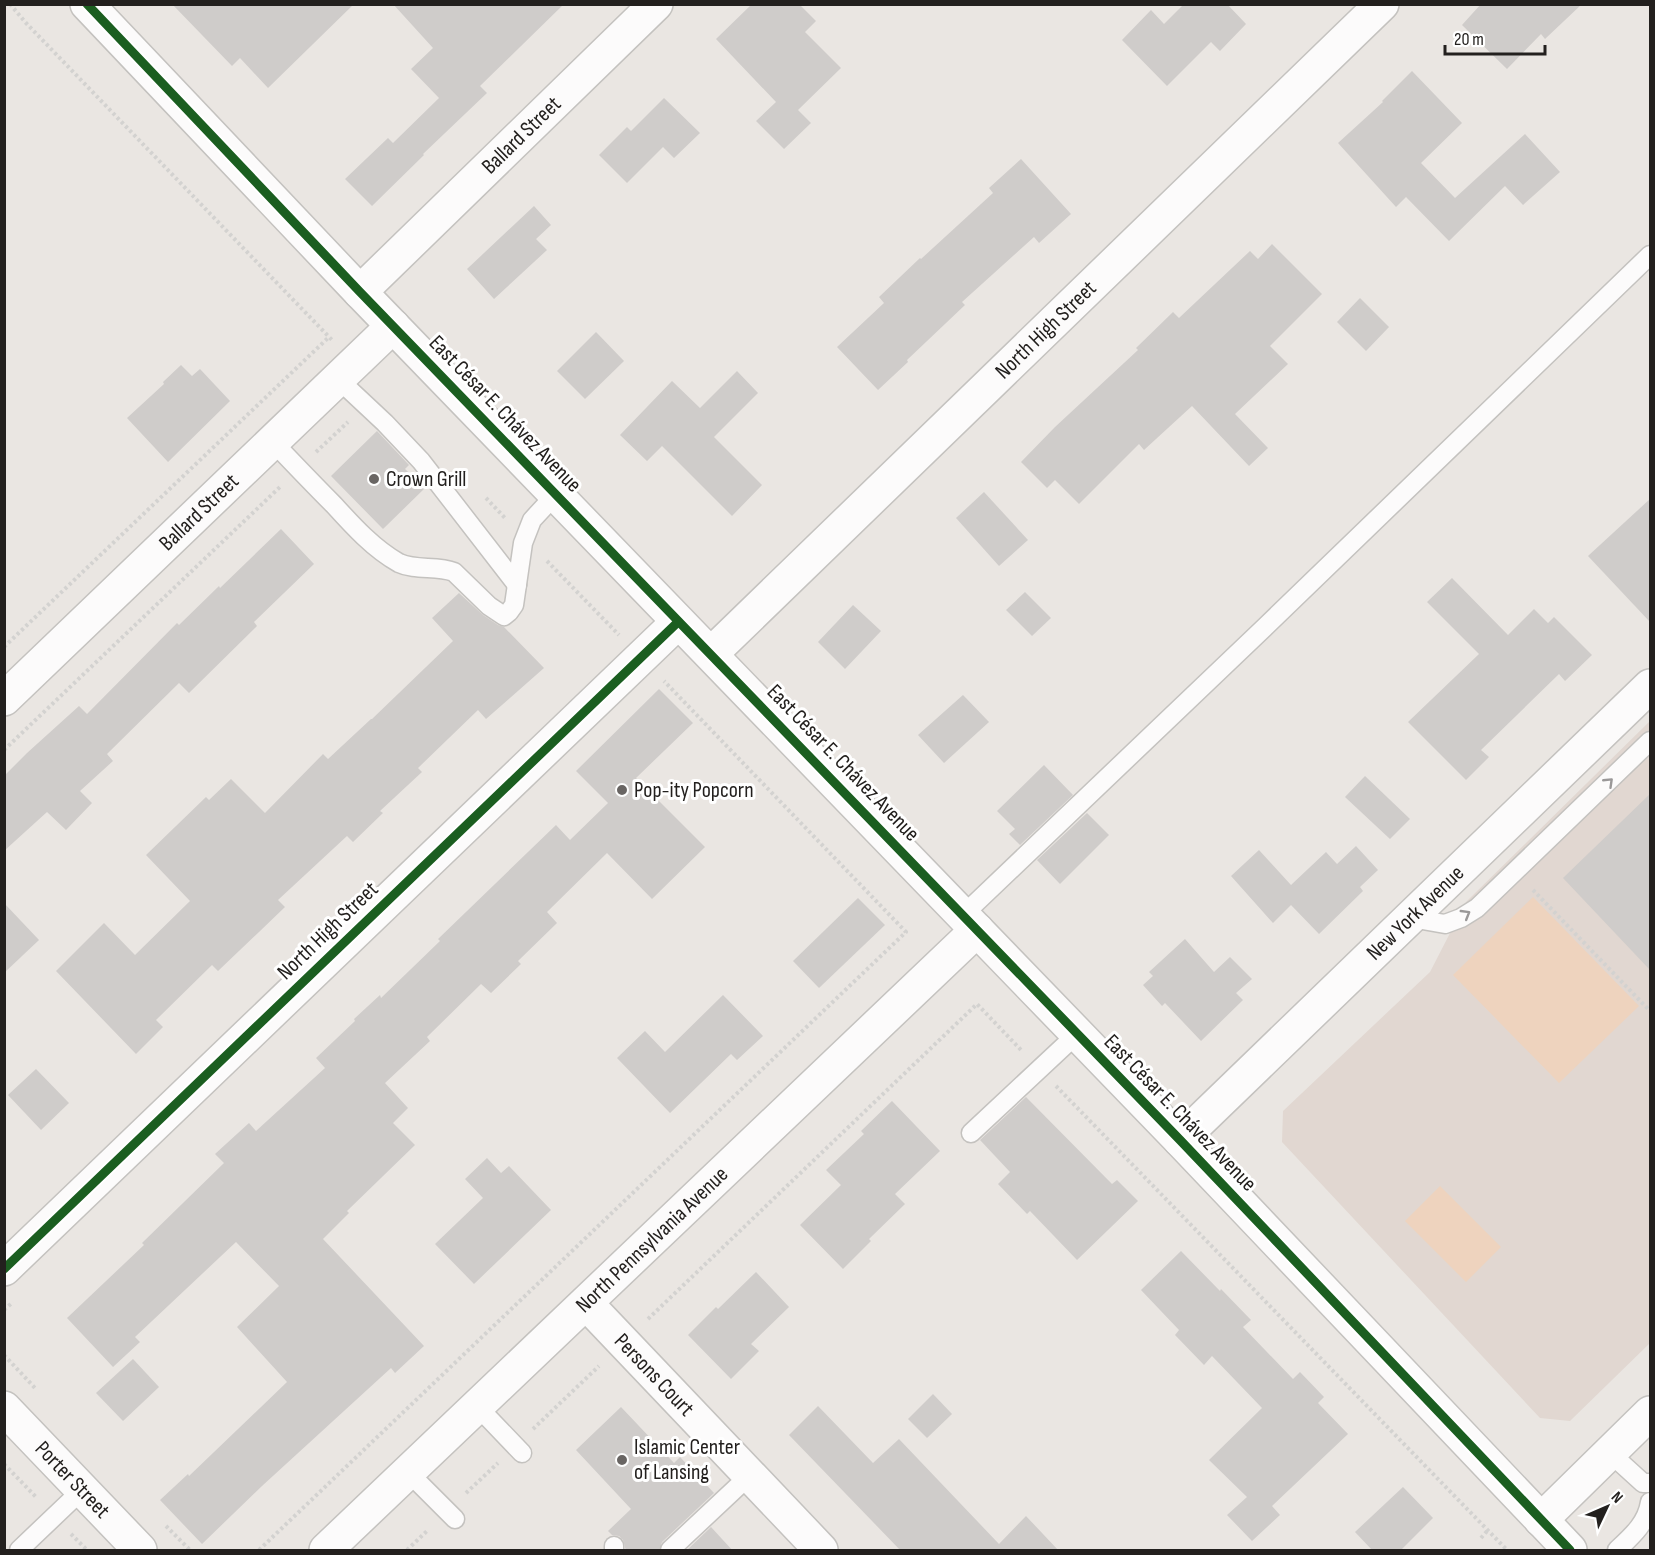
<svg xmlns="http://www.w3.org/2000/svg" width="1655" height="1555" viewBox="0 0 1655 1555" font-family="'Sofia Sans Condensed',sans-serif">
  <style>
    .built { fill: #e1d7d1 }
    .green { fill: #eed3be }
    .building { fill: #cfccca }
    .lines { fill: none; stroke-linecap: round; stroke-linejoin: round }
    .service-casing { stroke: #c4c2bf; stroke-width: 21 }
    .minor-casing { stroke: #c4c2bf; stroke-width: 36 }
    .tertiary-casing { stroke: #c4c2bf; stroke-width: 36 }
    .path { stroke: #d3d2d0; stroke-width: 4; stroke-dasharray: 3 3; stroke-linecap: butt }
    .service { stroke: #fcfbfb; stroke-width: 18 }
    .minor { stroke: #fcfbfb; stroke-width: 33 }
    .tertiary { stroke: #fcfbfb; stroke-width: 33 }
    .cycleway-casing { stroke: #fff; stroke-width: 13 }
    .cycleway { stroke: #1b5e20; stroke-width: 9 }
    .oneway { stroke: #9a9898 }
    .poi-dot { fill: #696563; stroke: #fff; stroke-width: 2 }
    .labels { text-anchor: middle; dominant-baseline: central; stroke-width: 6; stroke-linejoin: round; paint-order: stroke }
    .street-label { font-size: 22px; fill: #23201e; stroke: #fff }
    .poi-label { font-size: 22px; fill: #23201e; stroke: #fff; text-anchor: start }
  </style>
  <rect width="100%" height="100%" fill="#eae6e2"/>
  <path class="built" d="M 1650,721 L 1650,1343 L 1570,1421 L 1540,1418 L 1282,1142 L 1283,1111 L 1430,972 L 1466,902 Z"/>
  <g class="green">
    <path d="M 1533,897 L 1639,1006 L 1559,1083 L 1453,975 Z"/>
    <path d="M 1440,1186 L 1501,1247 L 1466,1282 L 1405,1221 Z"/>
  </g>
  <g class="building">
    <path d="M 172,4 L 354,4 L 268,88 L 240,58 L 232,66 Z"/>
    <path d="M 393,4 L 564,4 L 480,86 L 487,93 L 423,154 L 424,155 L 372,206 L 345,179 L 388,138 L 393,143 L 439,98 L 411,69 L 433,48 Z"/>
    <path d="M 752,4 L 799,4 L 816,21 L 805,32 L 841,68 L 798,110 L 811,123 L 784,149 L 756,121 L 776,102 L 716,39 Z"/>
    <path d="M 1184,4 L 1227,4 L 1246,24 L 1220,51 L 1211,42 L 1167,86 L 1122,40 L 1151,10 L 1164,24 Z"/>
    <path d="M 1481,4 L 1582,4 L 1545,39 L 1541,34 L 1507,69 L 1462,25 Z"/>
    <path d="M 1412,71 L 1462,123 L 1421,163 L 1455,198 L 1525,134 L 1560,172 L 1523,205 L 1505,186 L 1449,241 L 1406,197 L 1396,207 L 1338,143 L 1383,102 L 1382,101 Z"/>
    <path d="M 664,98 L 700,133 L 674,158 L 663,147 L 627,183 L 599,155 L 627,127 L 631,131 Z"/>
    <path d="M 1021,159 L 1071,214 L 1039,243 L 1034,237 L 962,302 L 965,305 L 907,360 L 908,362 L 878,390 L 837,347 L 884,303 L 879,297 L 920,258 L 921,259 L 993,193 L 989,188 Z"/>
    <path d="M 534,206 L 551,225 L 536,239 L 547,250 L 494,299 L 467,269 Z"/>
    <path d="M 1272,244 L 1322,294 L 1270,346 L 1288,364 L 1235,414 L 1268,448 L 1249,466 L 1192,406 L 1144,450 L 1139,444 L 1079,504 L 1055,480 L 1047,488 L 1021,462 L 1055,427 L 1138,350 L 1136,348 L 1173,312 L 1179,318 L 1250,251 L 1258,259 Z"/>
    <path d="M 1360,298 L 1389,327 L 1366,351 L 1337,322 Z"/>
    <path d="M 596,332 L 624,361 L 585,399 L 557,371 Z"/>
    <path d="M 181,365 L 192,376 L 200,369 L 230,401 L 168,462 L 127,418 L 164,384 L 163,382 Z"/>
    <path d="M 737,371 L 758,393 L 714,437 L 762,485 L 732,516 L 662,446 L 647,461 L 620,435 L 672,381 L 700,408 Z"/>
    <path d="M 377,431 L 409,465 L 405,469 L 425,488 L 383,529 L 331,476 Z"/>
    <path d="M 984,492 L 1028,540 L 999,566 L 956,518 Z"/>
    <path d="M 1650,499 L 1650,622 L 1588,556 Z"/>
    <path d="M 281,529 L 314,564 L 254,622 L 257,626 L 189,693 L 179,683 L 107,754 L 113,761 L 80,791 L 92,803 L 66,830 L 47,812 L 4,851 L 4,776 L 27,753 L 79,706 L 87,714 L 177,623 L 179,625 L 219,586 L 220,588 Z"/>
    <path d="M 1452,578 L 1508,635 L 1534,609 L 1548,623 L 1554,617 L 1592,655 L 1565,681 L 1559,674 L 1481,750 L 1489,757 L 1466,780 L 1408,722 L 1479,654 L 1427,602 Z"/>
    <path d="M 1025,592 L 1051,618 L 1032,636 L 1006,610 Z"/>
    <path d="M 459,593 L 483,615 L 498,625 L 504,627 L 544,668 L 486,719 L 478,710 L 418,768 L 422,772 L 380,811 L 383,813 L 353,842 L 347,836 L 278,900 L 285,907 L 259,932 L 218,971 L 212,965 L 156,1020 L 163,1027 L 136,1054 L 56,971 L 104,923 L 135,955 L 190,901 L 146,855 L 206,797 L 209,800 L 231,779 L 265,813 L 323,754 L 328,759 L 371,719 L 372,719 L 453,641 L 432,618 Z"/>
    <path d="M 853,605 L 881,631 L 845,669 L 818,642 Z"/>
    <path d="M 659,689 L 693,723 L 636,778 L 705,847 L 652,899 L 607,853 L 547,912 L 557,923 L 518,961 L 521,964 L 491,993 L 481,984 L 427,1037 L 430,1041 L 385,1083 L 408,1108 L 393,1123 L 415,1145 L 347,1211 L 349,1213 L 323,1239 L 424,1346 L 395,1373 L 391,1368 L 262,1486 L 202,1544 L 160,1500 L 188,1474 L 189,1476 L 287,1382 L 237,1327 L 279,1286 L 236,1242 L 135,1337 L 140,1342 L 113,1367 L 67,1318 L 144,1245 L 142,1243 L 224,1163 L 215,1154 L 249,1123 L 256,1131 L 325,1068 L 316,1058 L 355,1021 L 354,1019 L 380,995 L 381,998 L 440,941 L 438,939 L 556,825 L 570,840 L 608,803 L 576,771 Z"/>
    <path d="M 963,695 L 989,722 L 944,763 L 918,735 Z"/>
    <path d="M 1044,765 L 1073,795 L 1020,845 L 1009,834 L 1015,829 L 997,811 Z"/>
    <path d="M 1365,776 L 1410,819 L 1390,839 L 1345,797 Z"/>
    <path d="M 1650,794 L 1650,970 L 1563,878 Z"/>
    <path d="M 1087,813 L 1109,835 L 1060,884 L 1037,860 Z"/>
    <path d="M 1356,846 L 1378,870 L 1360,887 L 1363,891 L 1319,934 L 1291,905 L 1273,923 L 1231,876 L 1259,850 L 1291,885 L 1326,852 L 1337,864 Z"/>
    <path d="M 858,898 L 885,925 L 819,988 L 793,961 Z"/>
    <path d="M 4,903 L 39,940 L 4,973 Z"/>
    <path d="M 1185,939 L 1214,972 L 1230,957 L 1252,979 L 1236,993 L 1243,1000 L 1201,1041 L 1165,1003 L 1162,1006 L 1143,985 L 1153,976 L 1149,972 Z"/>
    <path d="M 723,995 L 763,1036 L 737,1060 L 731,1054 L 670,1113 L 617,1058 L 645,1031 L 665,1052 Z"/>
    <path d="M 36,1069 L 69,1103 L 41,1130 L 8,1095 Z"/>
    <path d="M 1026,1097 L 1112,1184 L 1117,1180 L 1138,1201 L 1077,1260 L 1030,1211 L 1027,1214 L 998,1184 L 1010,1172 L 980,1140 Z"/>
    <path d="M 892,1101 L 940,1151 L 895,1194 L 905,1204 L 869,1239 L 871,1241 L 843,1269 L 800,1225 L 841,1185 L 826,1170 L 864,1134 L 861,1131 Z"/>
    <path d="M 487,1158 L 501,1173 L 509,1166 L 551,1210 L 474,1284 L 435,1244 L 483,1198 L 465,1179 Z"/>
    <path d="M 1181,1251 L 1220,1291 L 1221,1289 L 1251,1320 L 1243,1327 L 1293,1379 L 1300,1372 L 1324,1397 L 1318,1403 L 1348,1434 L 1272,1506 L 1280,1515 L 1252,1541 L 1227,1515 L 1247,1497 L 1209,1460 L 1262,1408 L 1212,1356 L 1204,1365 L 1175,1335 L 1179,1330 L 1141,1290 Z"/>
    <path d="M 756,1272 L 789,1307 L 751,1344 L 759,1351 L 731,1379 L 688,1335 L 716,1307 L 718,1309 Z"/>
    <path d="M 133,1359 L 159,1387 L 123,1421 L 96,1393 Z"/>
    <path d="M 933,1394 L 952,1414 L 927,1438 L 908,1419 Z"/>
    <path d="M 818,1406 L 873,1463 L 899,1439 L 999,1544 L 1026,1516 L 1059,1551 L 901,1551 L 789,1435 Z"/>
    <path d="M 621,1407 L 674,1463 L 680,1457 L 714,1493 L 662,1542 L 659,1551 L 626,1551 L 623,1540 L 619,1536 L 612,1535 L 608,1531 L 631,1509 L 576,1450 Z"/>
    <path d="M 1403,1487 L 1433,1518 L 1400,1551 L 1373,1551 L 1355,1532 Z"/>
    <path d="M 711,1527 L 733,1551 L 686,1551 Z"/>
  </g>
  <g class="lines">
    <defs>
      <g id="service">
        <path d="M 338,379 L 385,423 L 421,461 L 517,585"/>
        <path d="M 273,442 C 293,463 313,484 334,505 C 353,526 374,549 399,563 C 416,571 437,565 454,572 L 489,606 L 504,616 L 509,612 L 514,605 L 523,543 L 532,520 L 556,494"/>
        <path d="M 962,916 L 1266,626 L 1650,255"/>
        <path d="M 1411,918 L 1445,924 L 1461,918 L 1477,908 L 1650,741"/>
        <path d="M 971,1133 L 1077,1034"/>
        <path d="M 477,1406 L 522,1453"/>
        <path d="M 1610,1453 L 1643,1483 L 1650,1483"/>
        <path d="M 408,1472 L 455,1519"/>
        <path d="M 19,1550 L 82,1490"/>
        <path d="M 614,1550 L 614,1546"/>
        <path d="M 670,1550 L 750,1475"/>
        <path d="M 1617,1550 C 1632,1536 1647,1523 1650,1502"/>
      </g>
      <g id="minor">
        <path id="s1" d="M 360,292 L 656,4"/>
        <path id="s2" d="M 711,654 L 1382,4"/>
        <path id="s3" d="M 4,699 L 393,326"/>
        <path id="s4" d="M 1180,1140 L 1650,686"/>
        <path d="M 4,1269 L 678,622"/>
        <path id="s5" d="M 586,1303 L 821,1550"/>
        <path id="s6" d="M 4,1408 L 140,1550"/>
        <path d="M 1541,1520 L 1650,1413"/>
      </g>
      <g id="tertiary">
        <path d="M 87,4 L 360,292 L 1180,1140 L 1570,1550"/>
        <path id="s7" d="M 326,1550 L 977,930"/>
      </g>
    </defs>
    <use href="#service" class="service-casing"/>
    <use href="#minor" class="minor-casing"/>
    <use href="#tertiary" class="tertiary-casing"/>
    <g class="path">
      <path d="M 10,4 L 26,23 L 332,340"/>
      <path d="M 316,452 L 348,422"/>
      <path d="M 486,498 L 506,519"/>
      <path d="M 547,561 L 619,635"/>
      <path d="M 4,647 L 329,337"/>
      <path d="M 4,750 L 281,486"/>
      <path d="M 1533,890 L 1650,1011"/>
      <path d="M 1056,1086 L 1507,1550"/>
      <path d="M 4,1310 L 13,1302"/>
      <path d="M 648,1319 L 977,1004 L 1022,1051"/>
      <path d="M 4,1355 L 35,1388"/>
      <path d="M 533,1429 L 599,1366"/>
      <path d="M 4,1464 L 37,1498"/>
      <path d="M 466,1493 L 498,1463"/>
      <path d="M 166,1526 L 190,1550"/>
      <path d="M 71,1534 L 87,1550"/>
      <path d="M 1481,1538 L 1488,1530"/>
      <path d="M 259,1550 L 906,932 L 664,681"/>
      <path d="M 407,1550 L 428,1530"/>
    </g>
    <use href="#service" class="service"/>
    <use href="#minor" class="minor"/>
    <use href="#tertiary" class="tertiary"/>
    <defs>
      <g id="cycleway">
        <path d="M 87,4 L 360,292 L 1180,1140 L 1570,1550"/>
        <path d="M 4,1269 L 678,622"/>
      </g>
    </defs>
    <use href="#cycleway" class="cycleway-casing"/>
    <use href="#cycleway" class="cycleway"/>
  </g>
  <defs><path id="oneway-chevron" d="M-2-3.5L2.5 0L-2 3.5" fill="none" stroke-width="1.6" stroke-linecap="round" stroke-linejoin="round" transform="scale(1.5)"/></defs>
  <g class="oneway">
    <use href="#oneway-chevron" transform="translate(1609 782) rotate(-44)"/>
    <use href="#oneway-chevron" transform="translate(1466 914) rotate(-31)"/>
  </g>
  <g class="poi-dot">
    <circle cx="374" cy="479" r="6"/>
    <circle cx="622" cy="790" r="6"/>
    <circle cx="622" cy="1460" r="6"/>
  </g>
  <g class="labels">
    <g class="street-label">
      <text stroke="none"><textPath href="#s1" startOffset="225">Ballard Street</textPath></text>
      <text stroke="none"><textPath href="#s2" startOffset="466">North High Street</textPath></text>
      <text transform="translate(505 414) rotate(46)">East César E. Chávez Avenue</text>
      <text stroke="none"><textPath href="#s3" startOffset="270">Ballard Street</textPath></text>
      <text transform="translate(843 763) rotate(46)">East César E. Chávez Avenue</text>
      <text stroke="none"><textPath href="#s4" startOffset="327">New York Avenue</textPath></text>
      <text transform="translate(328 931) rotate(-44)">North High Street</text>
      <text transform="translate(1180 1113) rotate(46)">East César E. Chávez Avenue</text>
      <text stroke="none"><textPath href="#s7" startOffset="450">North Pennsylvania Avenue</textPath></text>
      <text stroke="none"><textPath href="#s5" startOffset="99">Persons Court</textPath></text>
      <text stroke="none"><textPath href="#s6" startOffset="99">Porter Street</textPath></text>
    </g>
    <g class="poi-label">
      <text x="386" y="479">Crown Grill</text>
      <text x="634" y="790">Pop-ity Popcorn</text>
      <text x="634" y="1447">Islamic Center<tspan x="634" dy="25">of Lansing</tspan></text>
    </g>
  </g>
  <rect width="1655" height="1555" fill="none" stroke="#23201e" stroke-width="12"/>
  <g transform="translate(1607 1507) rotate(46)" stroke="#ffffff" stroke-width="4.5" paint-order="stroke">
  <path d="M0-4.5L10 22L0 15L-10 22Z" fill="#23201e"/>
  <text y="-9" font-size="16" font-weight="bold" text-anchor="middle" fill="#23201e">N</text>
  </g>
  <path d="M1445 45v9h100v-9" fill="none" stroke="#23201e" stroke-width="3"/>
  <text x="1454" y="45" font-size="18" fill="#23201e" stroke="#ffffff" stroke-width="4.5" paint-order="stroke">20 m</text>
</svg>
